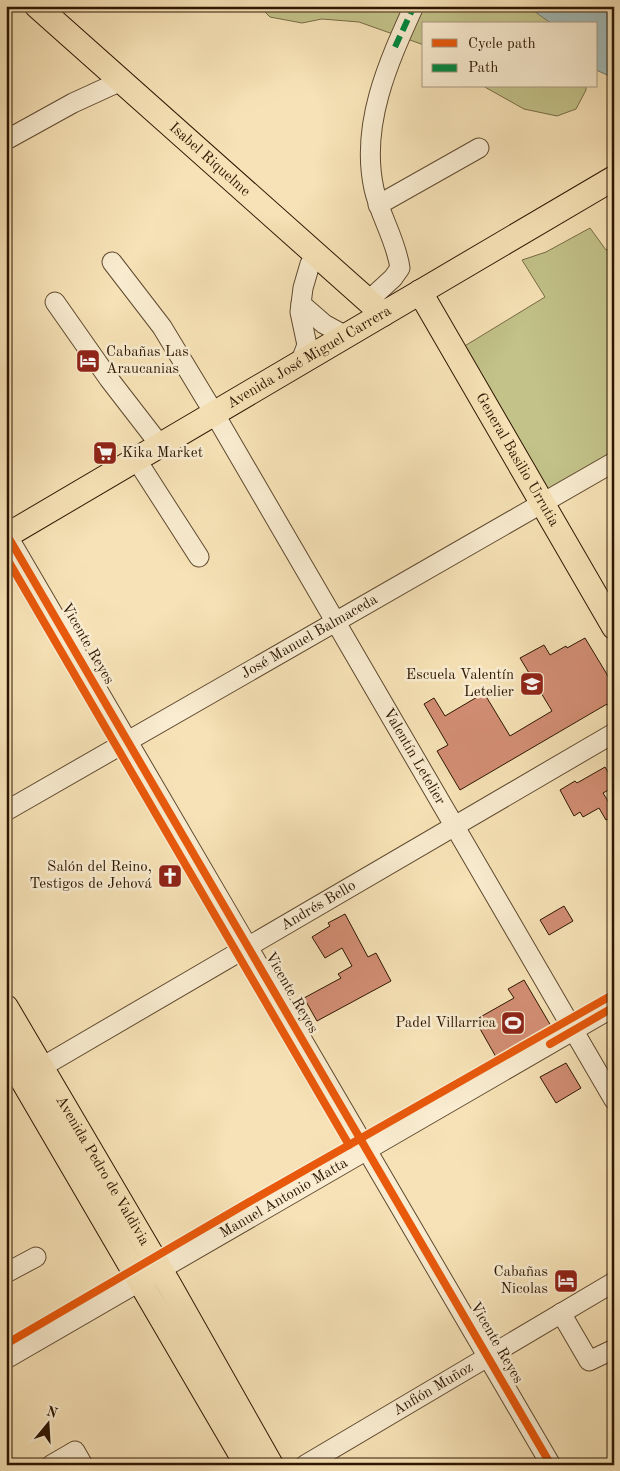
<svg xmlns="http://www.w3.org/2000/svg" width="620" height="1471" viewBox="0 0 620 1471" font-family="'Old Standard TT',serif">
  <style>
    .green { fill: #c2c289; stroke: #786c46 }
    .water { fill: #a1bbb8; stroke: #73796f }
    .building { fill: #d38e74; stroke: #2d1602 }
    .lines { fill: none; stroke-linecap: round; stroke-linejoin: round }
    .minor-casing { stroke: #5f492f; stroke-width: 21 }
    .major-casing { stroke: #2d1602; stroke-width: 26 }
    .minor { stroke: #f9ecd0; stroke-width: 19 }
    .major { stroke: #f6e2b6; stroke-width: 24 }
    .quiet { stroke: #00873e; stroke-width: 6; stroke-dasharray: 12 6; stroke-linecap: butt }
    .cycleway-casing { stroke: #f9ecd0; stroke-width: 11 }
    .cycleway { stroke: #e8590c; stroke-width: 8 }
    .labels { text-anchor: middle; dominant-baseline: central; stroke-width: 5; stroke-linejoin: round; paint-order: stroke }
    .street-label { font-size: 15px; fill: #2d1602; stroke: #f9ecd0 }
    .poi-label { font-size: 15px; fill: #2d1602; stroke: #f9ecd0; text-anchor: end }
  </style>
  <rect width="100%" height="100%" fill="#f6e2b6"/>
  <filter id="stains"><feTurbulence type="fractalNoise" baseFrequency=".004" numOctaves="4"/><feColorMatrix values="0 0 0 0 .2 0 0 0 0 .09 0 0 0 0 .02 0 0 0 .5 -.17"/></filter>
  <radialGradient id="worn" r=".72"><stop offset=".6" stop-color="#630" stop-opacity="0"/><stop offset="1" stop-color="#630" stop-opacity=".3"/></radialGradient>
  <g class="green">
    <path d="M 259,6 L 614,6 L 596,24 L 424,24 L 424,45 L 359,22 L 322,19 L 302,23 L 270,17 Z"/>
    <path d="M 483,86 L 586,86 L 586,90 L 576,109 L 557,116 L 524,109 Z"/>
    <path d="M 590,228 L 606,250 L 614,248 L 614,451 L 549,491 L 463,347 L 545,297 L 522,260 L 546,252 Z"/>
  </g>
  <path class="water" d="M 527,6 L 614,6 L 614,78 L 596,70 L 596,24 L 552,24 Z"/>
  <g class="building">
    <path d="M 585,638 L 614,686 L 614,715 L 607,704 L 460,790 L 437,751 L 448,745 L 424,704 L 434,698 L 445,716 L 484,693 L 510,736 L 552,711 L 520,658 L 544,645 L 550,655 L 566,646 L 567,648 Z"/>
    <path d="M 605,767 L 614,782 L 614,787 L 603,793 L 614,811 L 614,816 L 606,820 L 599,808 L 583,817 L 580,812 L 574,816 L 560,790 L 575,781 L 577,783 Z"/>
    <path d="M 564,906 L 573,921 L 549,935 L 540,920 Z"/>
    <path d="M 345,914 L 368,957 L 376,953 L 391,981 L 317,1021 L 304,998 L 341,978 L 338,974 L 352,966 L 342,948 L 325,958 L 312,937 L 330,926 L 328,923 Z"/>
    <path d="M 524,980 L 551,1026 L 496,1057 L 475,1020 L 514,998 L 508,989 Z"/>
    <path d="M 566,1063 L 581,1088 L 556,1103 L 540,1077 Z"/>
  </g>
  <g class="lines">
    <defs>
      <g id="minor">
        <path d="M 6,140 L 73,103 L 121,81"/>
        <path d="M 378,205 L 479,148"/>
        <path id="s1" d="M 112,262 L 162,327 L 214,413 L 614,1100"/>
        <path d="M 368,301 L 393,278 L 400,268 C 396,240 380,216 374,189 C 360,125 388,63 414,6"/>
        <path d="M 55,302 L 109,379 L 160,445"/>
        <path d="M 301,304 L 324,324 L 346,336"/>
        <path d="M 300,363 L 307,345 L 300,312 L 303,288 L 310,264 L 317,255"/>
        <path d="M 136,459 L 199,557"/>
        <path d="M 7,535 L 551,1465"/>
        <path id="s2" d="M 6,811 L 614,462"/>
        <path id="s3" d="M 30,1074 L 614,733"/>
        <path d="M 6,1273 L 36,1257"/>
        <path d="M 561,1313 L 589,1361 L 610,1351"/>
        <path id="s4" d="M 6,1359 L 614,1007"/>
        <path d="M 51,1465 L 75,1451 L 83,1465"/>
        <path id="s5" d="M 305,1465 L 614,1282"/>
      </g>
      <g id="major">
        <path id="s6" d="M 37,6 L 383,314"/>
        <path id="s7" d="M 420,292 L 614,627"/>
        <path id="s8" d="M 6,536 L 614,178"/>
        <path id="s9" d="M 6,1007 L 170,1286 L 271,1465"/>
        <path d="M 6,1052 L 247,1465"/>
      </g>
    </defs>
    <use href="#minor" class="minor-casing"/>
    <use href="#major" class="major-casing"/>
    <use href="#minor" class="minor"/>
    <use href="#major" class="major"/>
    <path class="quiet" d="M 395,47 L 414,6"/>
    <defs>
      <g id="cycleway">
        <path d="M 7,535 L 551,1465"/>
        <path d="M 6,557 L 349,1145"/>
        <path d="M 550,1044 L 614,1007"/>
        <path d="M 6,1344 L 249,1202 L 614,994"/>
      </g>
    </defs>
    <use href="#cycleway" class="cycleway-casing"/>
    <use href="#cycleway" class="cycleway"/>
  </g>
  <defs>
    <symbol id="hotel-square" viewBox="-11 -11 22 22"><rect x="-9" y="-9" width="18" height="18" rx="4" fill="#8f2418" stroke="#f9ecd0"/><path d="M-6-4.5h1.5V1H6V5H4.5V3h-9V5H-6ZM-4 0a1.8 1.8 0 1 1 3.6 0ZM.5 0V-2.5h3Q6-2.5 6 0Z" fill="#fff"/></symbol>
    <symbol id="supermarket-square" viewBox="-11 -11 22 22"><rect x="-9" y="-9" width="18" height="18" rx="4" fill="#8f2418" stroke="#f9ecd0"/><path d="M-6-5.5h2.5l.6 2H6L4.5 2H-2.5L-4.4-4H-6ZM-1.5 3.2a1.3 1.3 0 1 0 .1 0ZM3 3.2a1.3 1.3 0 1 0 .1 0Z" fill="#fff"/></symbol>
    <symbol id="school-square" viewBox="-11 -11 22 22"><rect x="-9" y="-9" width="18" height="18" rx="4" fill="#8f2418" stroke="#f9ecd0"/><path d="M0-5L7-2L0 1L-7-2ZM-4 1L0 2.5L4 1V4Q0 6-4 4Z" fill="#fff"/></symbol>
    <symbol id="church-square" viewBox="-11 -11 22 22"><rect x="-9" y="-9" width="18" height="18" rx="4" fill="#8f2418" stroke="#f9ecd0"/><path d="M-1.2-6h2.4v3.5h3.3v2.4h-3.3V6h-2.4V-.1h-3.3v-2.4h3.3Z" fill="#fff"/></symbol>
    <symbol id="stadium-square" viewBox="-11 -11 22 22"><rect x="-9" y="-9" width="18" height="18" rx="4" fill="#8f2418" stroke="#f9ecd0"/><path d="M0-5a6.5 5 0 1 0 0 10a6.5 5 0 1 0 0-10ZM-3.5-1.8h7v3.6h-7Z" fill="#fff"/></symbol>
  </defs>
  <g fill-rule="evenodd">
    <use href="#hotel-square" x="74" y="347" width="28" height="28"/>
    <use href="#supermarket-square" x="91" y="439" width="28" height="28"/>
    <use href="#school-square" x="518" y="670" width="28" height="28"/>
    <use href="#church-square" x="156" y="862" width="28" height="28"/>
    <use href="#stadium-square" x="499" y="1009" width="28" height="28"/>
    <use href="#hotel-square" x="552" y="1267" width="28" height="28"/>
  </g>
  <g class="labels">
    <g class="street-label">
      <text stroke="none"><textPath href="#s6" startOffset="231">Isabel Riquelme</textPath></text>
      <text stroke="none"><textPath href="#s8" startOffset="352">Avenida José Miguel Carrera</textPath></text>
      <text stroke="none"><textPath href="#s7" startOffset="194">General Basilio Urrutia</textPath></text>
      <text stroke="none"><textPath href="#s2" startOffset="350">José Manuel Balmaceda</textPath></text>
      <text transform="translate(87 644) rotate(60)">Vicente Reyes</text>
      <text stroke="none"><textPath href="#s1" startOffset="580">Valentín Letelier</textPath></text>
      <text stroke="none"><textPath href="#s3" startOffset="334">Andrés Bello</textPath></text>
      <text transform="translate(291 993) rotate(60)">Vicente Reyes</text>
      <text stroke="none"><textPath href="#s9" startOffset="190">Avenida Pedro de Valdivia</textPath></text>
      <text stroke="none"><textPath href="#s4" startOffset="321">Manuel Antonio Matta</textPath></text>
      <text transform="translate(496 1343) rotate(60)">Vicente Reyes</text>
      <text stroke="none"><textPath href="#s5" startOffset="149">Anfión Muñoz</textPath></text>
    </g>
    <g class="poi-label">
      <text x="106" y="352" text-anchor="start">Cabañas Las<tspan x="106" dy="17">Araucanias</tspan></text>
      <text x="122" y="453" text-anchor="start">Kika Market</text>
      <text x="514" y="675">Escuela Valentín<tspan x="514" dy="17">Letelier</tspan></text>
      <text x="152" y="867">Salón del Reino,<tspan x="152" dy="17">Testigos de Jehová</tspan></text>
      <text x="496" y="1023">Padel Villarrica</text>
      <text x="548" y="1272">Cabañas<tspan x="548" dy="17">Nicolas</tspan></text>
    </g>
  </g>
  <rect width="620" height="1471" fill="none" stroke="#f6e2b6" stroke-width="25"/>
  <rect x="8" y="8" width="605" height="1456" fill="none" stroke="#2d1602" stroke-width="2.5"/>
  <rect x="12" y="12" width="595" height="1446" fill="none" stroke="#2d1602"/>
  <rect x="422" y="22" width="175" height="65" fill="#f9ecd0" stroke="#a7967e"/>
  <rect x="432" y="39" width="25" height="8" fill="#e8590c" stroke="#a7967e"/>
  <text x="468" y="48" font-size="15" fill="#2d1602">Cycle path</text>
  <rect x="432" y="64" width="25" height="8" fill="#00873e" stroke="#a7967e"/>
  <text x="468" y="72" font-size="15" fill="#2d1602">Path</text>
  <g transform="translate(48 1424) rotate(18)" stroke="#f9ecd0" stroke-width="4" paint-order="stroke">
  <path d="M0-4L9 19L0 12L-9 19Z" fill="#2d1602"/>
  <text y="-8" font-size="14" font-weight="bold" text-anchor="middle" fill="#2d1602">N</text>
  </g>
  <rect width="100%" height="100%" filter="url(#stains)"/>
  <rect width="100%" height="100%" fill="url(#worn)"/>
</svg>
